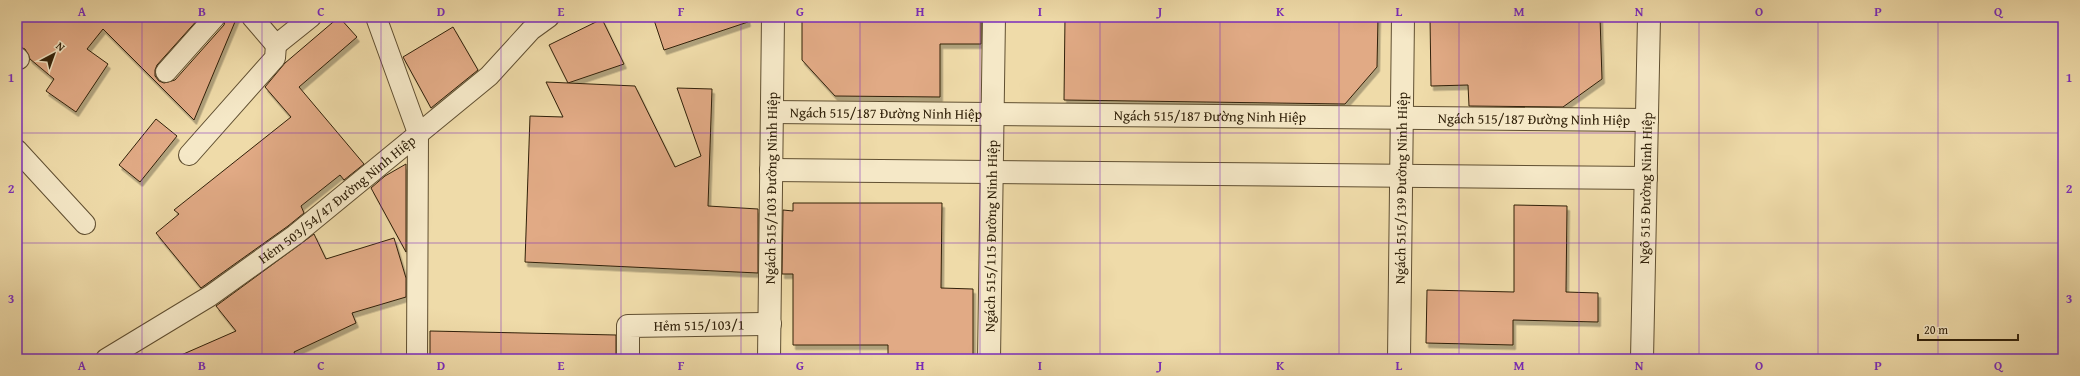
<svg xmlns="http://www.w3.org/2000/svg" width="2080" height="376" viewBox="0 0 2080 376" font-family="'Gentium Book Plus',serif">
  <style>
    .building { fill: #e1aa85; stroke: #302009; filter: url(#shadow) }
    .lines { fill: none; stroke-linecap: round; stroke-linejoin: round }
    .service-casing { stroke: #604f31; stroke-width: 22 }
    .minor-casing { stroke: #604f31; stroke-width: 24 }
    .service { stroke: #f5e8c7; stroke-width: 20 }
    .minor { stroke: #f5e8c7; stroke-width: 22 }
    .grid { fill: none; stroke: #7b2cbf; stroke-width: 1; stroke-opacity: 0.55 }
    .labels { text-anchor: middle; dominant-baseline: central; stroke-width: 4; stroke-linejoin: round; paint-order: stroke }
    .street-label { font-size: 14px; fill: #302009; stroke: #f5e8c7 }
    .neatline { fill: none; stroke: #7b2cbf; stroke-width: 1.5 }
    .grid-label { font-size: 13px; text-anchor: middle; font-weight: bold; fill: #7b2cbf }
  </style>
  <defs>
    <filter id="shadow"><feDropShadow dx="2.5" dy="4.5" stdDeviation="0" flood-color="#0004"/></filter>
  </defs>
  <rect width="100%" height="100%" fill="#efdba9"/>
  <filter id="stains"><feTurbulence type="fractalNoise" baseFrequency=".005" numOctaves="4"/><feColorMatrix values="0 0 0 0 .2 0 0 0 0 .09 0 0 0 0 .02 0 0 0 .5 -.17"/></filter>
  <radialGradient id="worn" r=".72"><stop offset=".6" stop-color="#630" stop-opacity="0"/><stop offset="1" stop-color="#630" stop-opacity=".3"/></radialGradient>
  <g class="building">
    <path d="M 24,17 L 200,17 L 157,65 L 155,70 L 155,76 L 159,81 L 164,83 L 175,80 L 224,25 L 226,17 L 237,17 L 194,120 L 103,29 L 87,49 L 108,64 L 76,112 L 46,91 L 54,79 L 30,59 L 25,49 L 17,46 L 17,25 Z"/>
    <path d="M 339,17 L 357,37 L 299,87 L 364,164 L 344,180 L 340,175 L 301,206 L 304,213 L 288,226 L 201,288 L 156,233 L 179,214 L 174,210 L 291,117 L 265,87 L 285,63 Z"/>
    <path d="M 653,17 L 747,17 L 748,22 L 664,50 Z"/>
    <path d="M 802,17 L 981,17 L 981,44 L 940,44 L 940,97 L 835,96 L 802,60 Z"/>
    <path d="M 1065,17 L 1378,17 L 1377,67 L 1345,104 L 1064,100 Z"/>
    <path d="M 1430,17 L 1600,17 L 1602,79 L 1563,107 L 1469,106 L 1468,85 L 1431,86 Z"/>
    <path d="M 602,19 L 624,64 L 568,83 L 549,45 Z"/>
    <path d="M 453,27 L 478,70 L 431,108 L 403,57 Z"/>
    <path d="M 546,82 L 635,86 L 675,167 L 701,156 L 677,88 L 712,89 L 708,206 L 758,209 L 758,273 L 525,262 L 530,116 L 563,117 Z"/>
    <path d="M 156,119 L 177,136 L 140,182 L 119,165 Z"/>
    <path d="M 406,164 L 406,252 L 371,188 L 385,176 Z"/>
    <path d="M 793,203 L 942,203 L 941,288 L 973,289 L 973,359 L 888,359 L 888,345 L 793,345 L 793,274 L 782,274 L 783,210 L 793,211 Z"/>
    <path d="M 1514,205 L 1567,206 L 1566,292 L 1598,293 L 1598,322 L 1513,320 L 1513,345 L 1426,343 L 1427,290 L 1514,292 Z"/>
    <path d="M 314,234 L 326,259 L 394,238 L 406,278 L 406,297 L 352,313 L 356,323 L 294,352 L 297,359 L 172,359 L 236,331 L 216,306 Z"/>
    <path d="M 430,331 L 616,335 L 616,359 L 430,359 Z"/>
  </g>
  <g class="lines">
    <defs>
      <g id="service">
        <path d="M 252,17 L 276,45 L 311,17"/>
        <path d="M 376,17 L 418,133 L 417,359"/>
        <path d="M 17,57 L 19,59"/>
        <path d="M 166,72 L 215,17"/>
        <path d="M 17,150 L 85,224"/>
        <path d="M 189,155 L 275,58 L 276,45"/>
        <path id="s1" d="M 106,359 L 210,296 L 295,235 L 489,76 L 531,30 L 549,17"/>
      </g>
      <g id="minor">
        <path id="s2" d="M 772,112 L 1647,120"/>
        <path d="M 771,170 L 1646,178"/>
        <path id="s3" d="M 628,359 L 628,326 L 770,324"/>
        <path id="s4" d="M 769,359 L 773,17"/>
        <path id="s5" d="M 989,359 L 994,17"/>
        <path id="s6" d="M 1399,359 L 1403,17"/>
        <path id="s7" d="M 1642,359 L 1649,17"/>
      </g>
    </defs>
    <use href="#service" class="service-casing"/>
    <use href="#minor" class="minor-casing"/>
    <use href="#service" class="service"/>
    <use href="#minor" class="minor"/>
  </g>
  <path class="grid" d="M 142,17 L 142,359M 262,17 L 262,359M 381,17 L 381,359M 501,17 L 501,359M 621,17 L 621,359M 741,17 L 741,359M 860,17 L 860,359M 980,17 L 980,359M 1100,17 L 1100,359M 1220,17 L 1220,359M 1339,17 L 1339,359M 1459,17 L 1459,359M 1579,17 L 1579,359M 1699,17 L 1699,359M 1818,17 L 1818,359M 1938,17 L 1938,359M 17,133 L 2063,133M 17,243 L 2063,243"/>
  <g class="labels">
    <g class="street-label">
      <text stroke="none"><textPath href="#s2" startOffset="114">Ngách 515/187 Đường Ninh Hiệp</textPath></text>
      <text stroke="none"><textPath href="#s2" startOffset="438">Ngách 515/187 Đường Ninh Hiệp</textPath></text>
      <text stroke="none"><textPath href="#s2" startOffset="762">Ngách 515/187 Đường Ninh Hiệp</textPath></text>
      <text stroke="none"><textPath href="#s4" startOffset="171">Ngách 515/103 Đường Ninh Hiệp</textPath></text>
      <text stroke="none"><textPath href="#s6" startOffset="171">Ngách 515/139 Đường Ninh Hiệp</textPath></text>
      <text stroke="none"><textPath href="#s7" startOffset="171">Ngõ 515 Đường Ninh Hiệp</textPath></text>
      <text stroke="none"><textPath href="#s1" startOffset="281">Hẻm 503/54/47 Đường Ninh Hiệp</textPath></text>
      <text stroke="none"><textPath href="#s5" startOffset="123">Ngách 515/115 Đường Ninh Hiệp</textPath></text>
      <text stroke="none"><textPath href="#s3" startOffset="104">Hẻm 515/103/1</textPath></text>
    </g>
  </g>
  <rect width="2080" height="376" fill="none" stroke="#efdba9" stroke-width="44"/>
  <g transform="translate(54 54) rotate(41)" stroke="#f5e8c7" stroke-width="3" paint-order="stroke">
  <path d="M0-3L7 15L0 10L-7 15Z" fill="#302009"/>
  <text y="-6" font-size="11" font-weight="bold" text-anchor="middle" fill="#302009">N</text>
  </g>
  <path d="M1918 334v6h100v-6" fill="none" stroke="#302009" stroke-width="2"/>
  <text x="1924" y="334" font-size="12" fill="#302009" stroke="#f5e8c7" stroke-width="3" paint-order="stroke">20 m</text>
  <rect x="22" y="22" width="2036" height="332" class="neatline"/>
  <g class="grid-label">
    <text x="82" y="16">A</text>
    <text x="202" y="16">B</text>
    <text x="321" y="16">C</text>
    <text x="441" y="16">D</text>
    <text x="561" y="16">E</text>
    <text x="681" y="16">F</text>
    <text x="800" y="16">G</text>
    <text x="920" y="16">H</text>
    <text x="1040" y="16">I</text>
    <text x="1160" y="16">J</text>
    <text x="1280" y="16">K</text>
    <text x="1399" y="16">L</text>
    <text x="1519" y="16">M</text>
    <text x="1639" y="16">N</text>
    <text x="1759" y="16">O</text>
    <text x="1878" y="16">P</text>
    <text x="1998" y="16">Q</text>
    <text x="11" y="82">1</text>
    <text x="2069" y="82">1</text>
    <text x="11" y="193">2</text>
    <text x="2069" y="193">2</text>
    <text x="11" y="303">3</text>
    <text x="2069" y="303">3</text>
    <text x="82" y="370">A</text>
    <text x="202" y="370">B</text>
    <text x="321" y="370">C</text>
    <text x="441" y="370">D</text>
    <text x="561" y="370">E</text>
    <text x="681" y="370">F</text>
    <text x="800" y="370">G</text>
    <text x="920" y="370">H</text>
    <text x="1040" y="370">I</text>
    <text x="1160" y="370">J</text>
    <text x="1280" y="370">K</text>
    <text x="1399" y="370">L</text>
    <text x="1519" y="370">M</text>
    <text x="1639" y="370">N</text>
    <text x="1759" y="370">O</text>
    <text x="1878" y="370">P</text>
    <text x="1998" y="370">Q</text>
  </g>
  <rect width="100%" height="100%" filter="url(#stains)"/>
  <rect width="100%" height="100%" fill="url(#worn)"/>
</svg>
